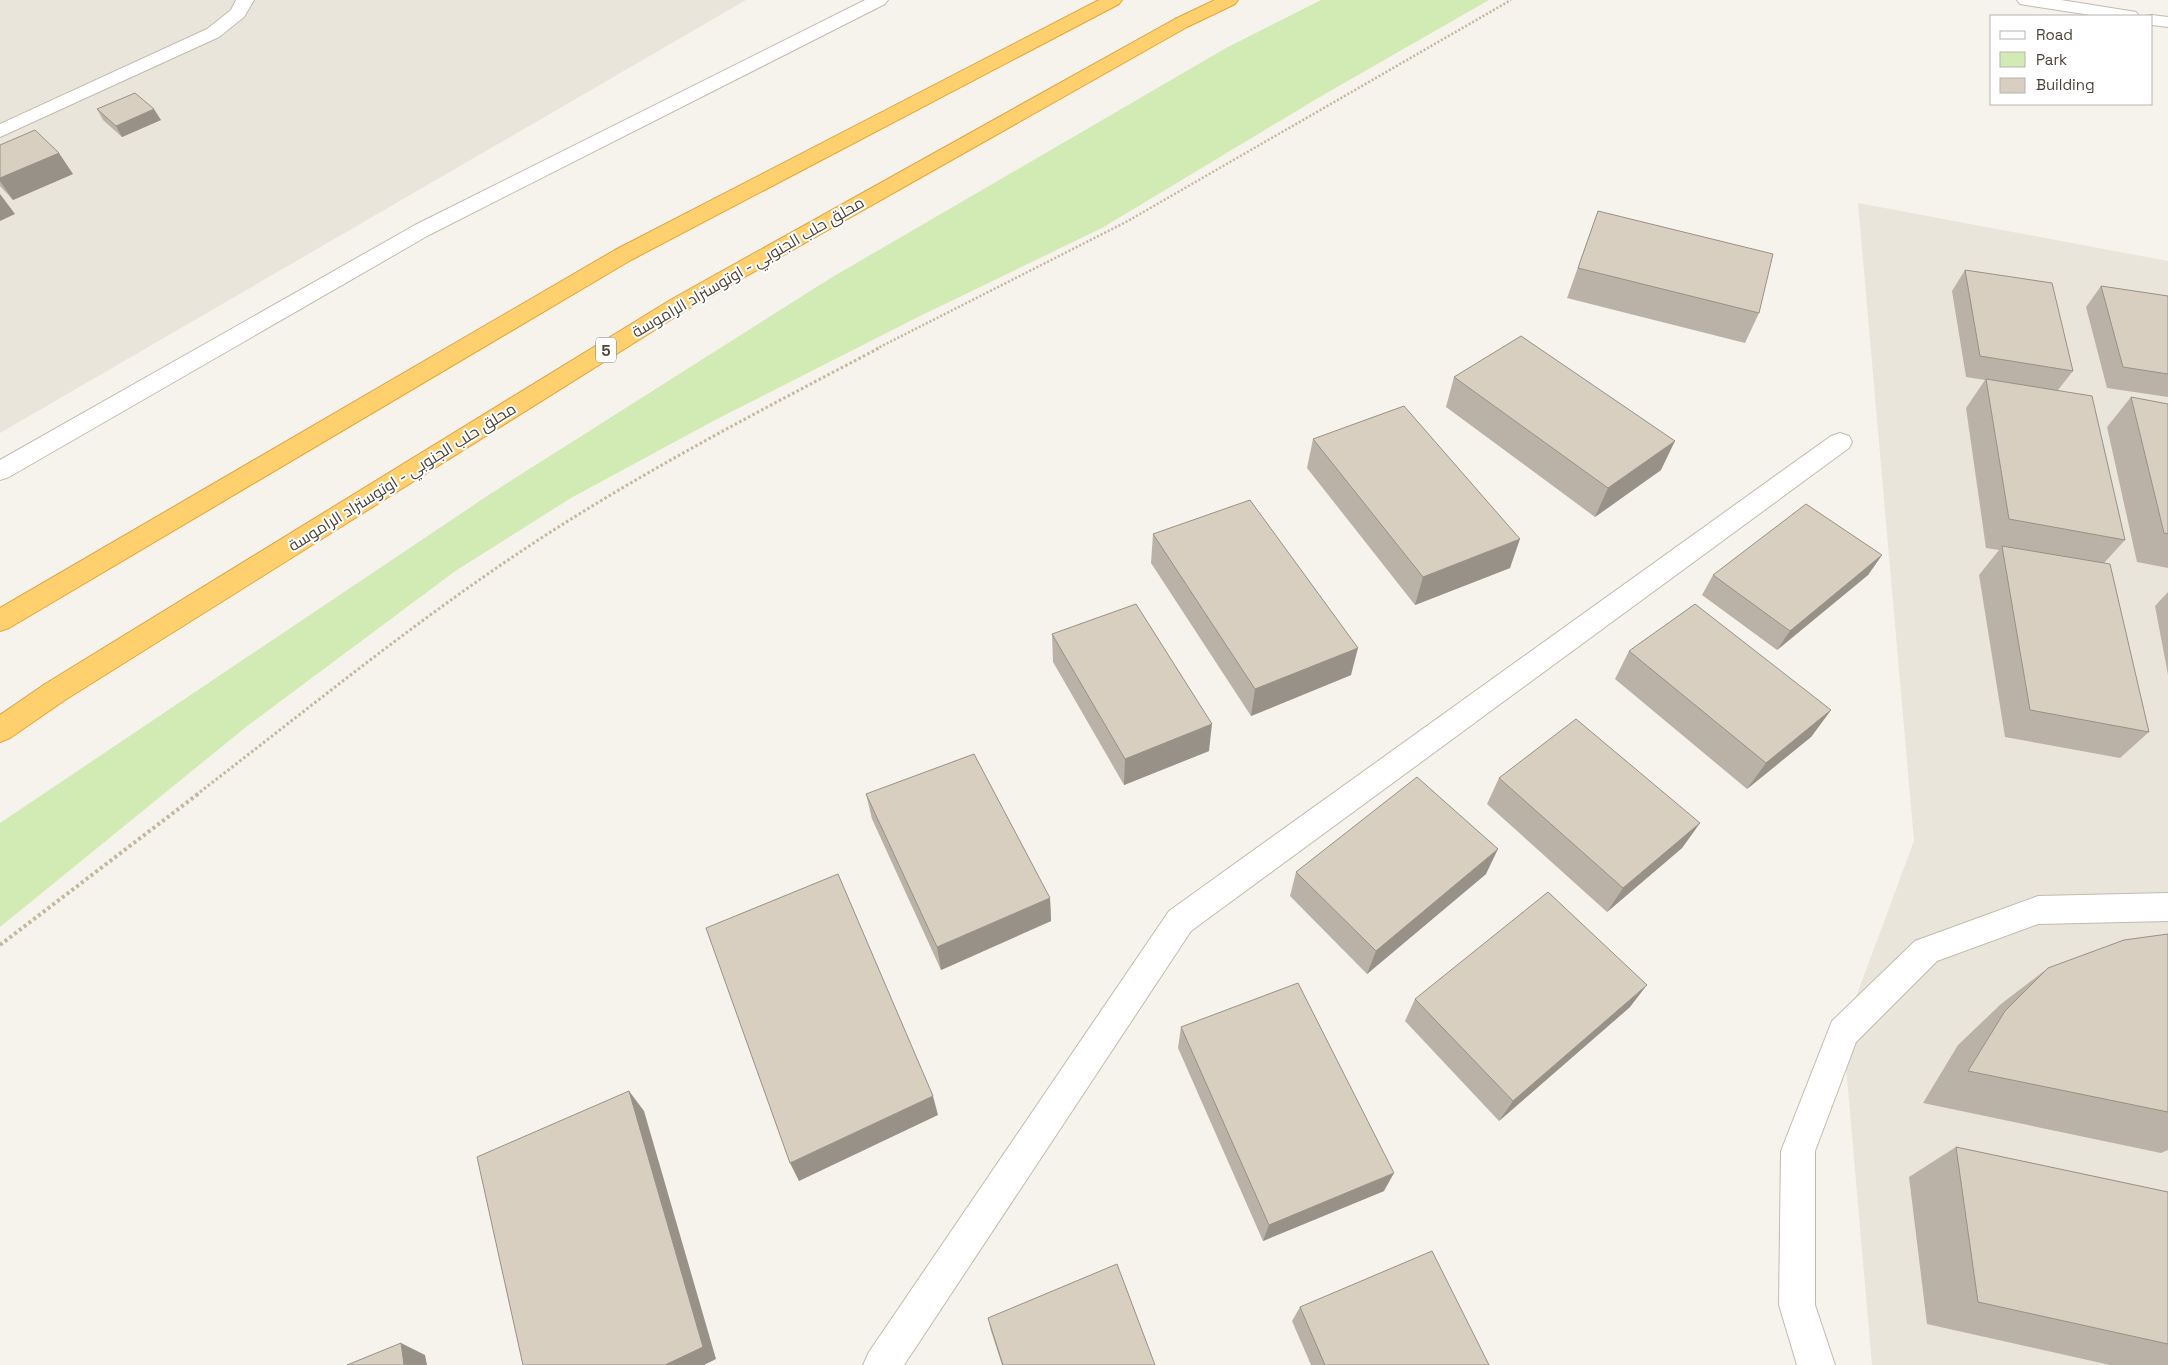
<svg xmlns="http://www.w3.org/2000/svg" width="2168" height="1365" viewBox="0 0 2168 1365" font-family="'Space Grotesk',Cairo,sans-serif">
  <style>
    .residential { fill: #eae5da }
    .green { fill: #d2ebb4 }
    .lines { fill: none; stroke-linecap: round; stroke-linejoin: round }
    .street-casing { stroke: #c2bbae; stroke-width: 2 }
    .highway-casing { stroke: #e2a53a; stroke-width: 2 }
    .path-far2 { stroke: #c4b79e; stroke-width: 2.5; stroke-dasharray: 2 2; stroke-linecap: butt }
    .path-far1 { stroke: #c4b79e; stroke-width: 3; stroke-dasharray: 2.5 2.5; stroke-linecap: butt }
    .path { stroke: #c4b79e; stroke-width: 4; stroke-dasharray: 3 3; stroke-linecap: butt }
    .street { fill: #fff; fill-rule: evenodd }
    .highway { fill: #ffd06e; fill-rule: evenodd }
    .wall { fill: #bab2a6 }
    .shaded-wall { fill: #979187 }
    .building { fill: #d8cfc1; stroke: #979187 }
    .labels { text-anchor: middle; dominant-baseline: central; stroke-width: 4; stroke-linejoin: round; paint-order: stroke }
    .shield { fill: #fff; stroke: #817c74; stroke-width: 1 }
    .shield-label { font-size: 15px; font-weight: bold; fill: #4b4439 }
    .street-label { font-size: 16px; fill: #4b4439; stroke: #fff }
  </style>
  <rect width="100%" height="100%" fill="#f6f3ec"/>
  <g class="residential">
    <path d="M 0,0 L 746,0 L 0,433 Z"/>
    <path d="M 1858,203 L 2168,261 L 2168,1365 L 1872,1365 L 1843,1032 L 1914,841 Z"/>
  </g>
  <path class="green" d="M 1321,0 L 1489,0 L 1325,94 L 1102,228 L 918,317 L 717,419 L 571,498 L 454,572 L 246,727 L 0,927 L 0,823 L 490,494 L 829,279 L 1226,48 Z"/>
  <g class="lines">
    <defs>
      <g id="street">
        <path d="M 236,0 L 254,0 L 244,17 L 219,37 L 0,137 L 0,124 L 207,29 L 231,10 Z"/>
        <path d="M 865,0 L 888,0 L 885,4 L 429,235 L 9,477 L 0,480 L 0,460 L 415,225 Z"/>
        <path d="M 2017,0 L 2061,0 L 2130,11 L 2136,12 L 2139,16 L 2097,16 L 2026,5 L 2020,4 Z"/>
        <path d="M 2152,15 L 2168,17 L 2168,27 L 2152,25 L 2152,16 L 2146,16 Z"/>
        <path d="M 1840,433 L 1849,436 L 1852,442 L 1849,448 L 1191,931 L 904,1365 L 863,1365 L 869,1352 L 1169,911 L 1831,436 Z"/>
        <path d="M 2168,893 L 2168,921 L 2038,924 L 1937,961 L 1856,1042 L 1815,1151 L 1815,1305 L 1835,1365 L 1797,1365 L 1779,1305 L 1781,1151 L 1832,1021 L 1915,941 L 1926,937 L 2038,896 Z"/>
      </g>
      <g id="highway">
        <path d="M 1099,0 L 1122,0 L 1119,4 L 631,260 L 9,628 L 0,631 L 0,608 L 615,250 Z"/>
        <path d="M 1215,0 L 1238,0 L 1235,4 L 1187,27 L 688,309 L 65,700 L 10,738 L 0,742 L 0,715 L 45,684 L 672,299 L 1175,19 Z"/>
      </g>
    </defs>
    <use href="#street" class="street-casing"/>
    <use href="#highway" class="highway-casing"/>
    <path class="path-far2" d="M 876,349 L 1126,222 L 1511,0"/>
    <path class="path-far1" d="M 196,795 C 312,706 426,612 549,533 C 655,465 767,407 879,348"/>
    <path class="path" d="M 0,945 L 198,794"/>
    <use href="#street" class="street"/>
    <use href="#highway" class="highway"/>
  </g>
  <g class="wall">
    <path d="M 97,109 L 161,120 L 122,137 L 103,120 Z"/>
    <path d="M 0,145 L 73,174 L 13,200 L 0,186 Z"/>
    <path d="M 1598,211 L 1759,313 L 1745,343 L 1567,298 Z"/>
    <path d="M 1965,270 L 2073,371 L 2058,390 L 2125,540 L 2104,563 L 2149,732 L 2120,758 L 2005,737 L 1979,575 L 1999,550 L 1986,548 L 1966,408 L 1985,380 L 1966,377 L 1952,291 Z"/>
    <path d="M 2101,286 L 2168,296 L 2168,397 L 2107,388 L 2086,307 Z"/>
    <path d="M 1454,377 L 1661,470 L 1595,517 L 1446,407 Z"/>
    <path d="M 2131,397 L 2168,404 L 2168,568 L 2137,562 L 2107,427 Z"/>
    <path d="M 1313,439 L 1510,568 L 1415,605 L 1307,468 Z"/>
    <path d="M 1153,534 L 1351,675 L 1251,716 L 1151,563 Z"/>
    <path d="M 1882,555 L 1868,575 L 1777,650 L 1702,595 L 1713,575 Z"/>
    <path d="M 2168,592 L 2168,675 L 2155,606 Z"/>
    <path d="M 1052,634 L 1209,751 L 1124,785 L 1053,662 Z"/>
    <path d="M 1629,651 L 1831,710 L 1811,737 L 1747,789 L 1615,679 Z"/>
    <path d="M 1499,778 L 1700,823 L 1682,848 L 1607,912 L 1487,804 Z"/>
    <path d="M 866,794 L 1050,898 L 1051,921 L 941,970 L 872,819 Z"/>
    <path d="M 1296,872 L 1486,874 L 1367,974 L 1290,896 Z"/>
    <path d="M 2168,934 L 2168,1150 L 2161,1153 L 1923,1103 L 1958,1045 L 2001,1004 L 2048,968 Z"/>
    <path d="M 1415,999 L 1630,1007 L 1499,1121 L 1405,1021 Z"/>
    <path d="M 1181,1027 L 1384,1191 L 1263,1241 L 1178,1048 Z"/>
    <path d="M 1956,1147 L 2168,1192 L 2168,1365 L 2110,1365 L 1927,1324 L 1909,1177 Z"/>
    <path d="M 1300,1307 L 1489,1365 L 1311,1365 L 1292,1321 Z"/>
    <path d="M 988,1318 L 1155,1365 L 1002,1365 L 991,1331 Z"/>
  </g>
  <g class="shaded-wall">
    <path d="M 154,109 L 161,120 L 122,137 L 116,126 Z"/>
    <path d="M 59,153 L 73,174 L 13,200 L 0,181 L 0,178 Z"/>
    <path d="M 0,194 L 15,214 L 0,221 Z"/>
    <path d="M 1675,441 L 1661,470 L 1595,517 L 1608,488 Z"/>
    <path d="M 1520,539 L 1510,568 L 1415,605 L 1423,577 Z"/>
    <path d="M 1882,555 L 1868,575 L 1777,650 L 1790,631 Z"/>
    <path d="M 1358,648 L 1351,675 L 1251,716 L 1255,689 Z"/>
    <path d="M 1831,710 L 1811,737 L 1747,789 L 1766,763 Z"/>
    <path d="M 1212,724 L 1209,751 L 1124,785 L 1125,759 Z"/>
    <path d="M 1700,823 L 1682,848 L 1607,912 L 1623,888 Z"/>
    <path d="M 1498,849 L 1486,874 L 1367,974 L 1376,951 Z"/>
    <path d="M 1050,898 L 1051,921 L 941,970 L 937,947 Z"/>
    <path d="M 1647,985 L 1630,1007 L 1499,1121 L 1513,1101 Z"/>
    <path d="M 629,1091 L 644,1111 L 716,1359 L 704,1365 L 665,1365 Z"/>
    <path d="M 933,1096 L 938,1115 L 799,1181 L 790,1163 Z"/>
    <path d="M 1394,1173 L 1384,1191 L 1263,1241 L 1269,1225 Z"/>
    <path d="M 401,1343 L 425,1355 L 427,1365 L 404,1365 Z"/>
  </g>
  <g class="building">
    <path d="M 135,93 L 154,109 L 116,126 L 97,109 Z"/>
    <path d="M 35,130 L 59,153 L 0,178 L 0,145 Z"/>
    <path d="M 1598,211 L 1773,254 L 1759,313 L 1578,268 Z"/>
    <path d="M 1965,270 L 2052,283 L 2073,371 L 1980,356 Z"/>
    <path d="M 2101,286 L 2168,296 L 2168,374 L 2123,367 Z"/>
    <path d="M 1521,336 L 1675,441 L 1608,488 L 1454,377 Z"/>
    <path d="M 1986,379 L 2092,396 L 2125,540 L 2009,519 Z"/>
    <path d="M 2131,397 L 2168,404 L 2168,534 L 2164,533 Z"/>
    <path d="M 1404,406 L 1520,539 L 1423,577 L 1313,439 Z"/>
    <path d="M 1250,500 L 1358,648 L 1255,689 L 1153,534 Z"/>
    <path d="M 1806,504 L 1882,555 L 1790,631 L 1713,575 Z"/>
    <path d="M 2002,546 L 2110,564 L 2149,732 L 2030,710 Z"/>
    <path d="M 1136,604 L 1212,724 L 1125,759 L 1052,634 Z"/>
    <path d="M 1695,604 L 1831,710 L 1766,763 L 1629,651 Z"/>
    <path d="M 1576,719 L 1700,823 L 1623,888 L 1499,778 Z"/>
    <path d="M 974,754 L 1050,898 L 937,947 L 866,794 Z"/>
    <path d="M 1417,777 L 1498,849 L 1376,951 L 1296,872 Z"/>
    <path d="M 838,874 L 933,1096 L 790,1163 L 706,928 Z"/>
    <path d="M 1548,892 L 1647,985 L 1513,1101 L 1415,999 Z"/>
    <path d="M 2168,934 L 2168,1112 L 1968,1071 L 2005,1011 L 2048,968 L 2124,940 Z"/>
    <path d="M 1298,983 L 1394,1173 L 1269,1225 L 1181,1027 Z"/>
    <path d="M 629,1091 L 703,1347 L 665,1365 L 523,1365 L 477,1157 Z"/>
    <path d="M 1956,1147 L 2168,1192 L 2168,1344 L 1978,1302 Z"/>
    <path d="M 1432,1251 L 1489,1365 L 1325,1365 L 1300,1307 Z"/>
    <path d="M 1117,1264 L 1155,1365 L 1003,1365 L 988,1318 Z"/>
    <path d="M 401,1343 L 404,1365 L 347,1365 Z"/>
  </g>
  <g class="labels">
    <rect class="shield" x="596" y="337.5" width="20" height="25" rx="4"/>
    <g class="shield-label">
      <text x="606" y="350">5</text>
    </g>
    <g class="street-label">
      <text transform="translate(748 267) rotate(-30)">محلق حلب الجنوبي - اوتوستراد الراموسة</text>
      <text transform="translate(402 477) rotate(-32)">محلق حلب الجنوبي - اوتوستراد الراموسة</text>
    </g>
  </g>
  <rect x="1990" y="15" width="162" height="90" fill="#ffffff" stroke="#b7b4b0"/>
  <rect x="2000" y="31" width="25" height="8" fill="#ffffff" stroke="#b7b4b0"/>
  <text x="2036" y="40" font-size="15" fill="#4b4439">Road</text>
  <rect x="2000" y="52" width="25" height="15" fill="#d2ebb4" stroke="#b7b4b0"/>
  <text x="2036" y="65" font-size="15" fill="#4b4439">Park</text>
  <rect x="2000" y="78" width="25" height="15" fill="#d8cfc1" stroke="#b7b4b0"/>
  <text x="2036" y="90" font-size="15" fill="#4b4439">Building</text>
</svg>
